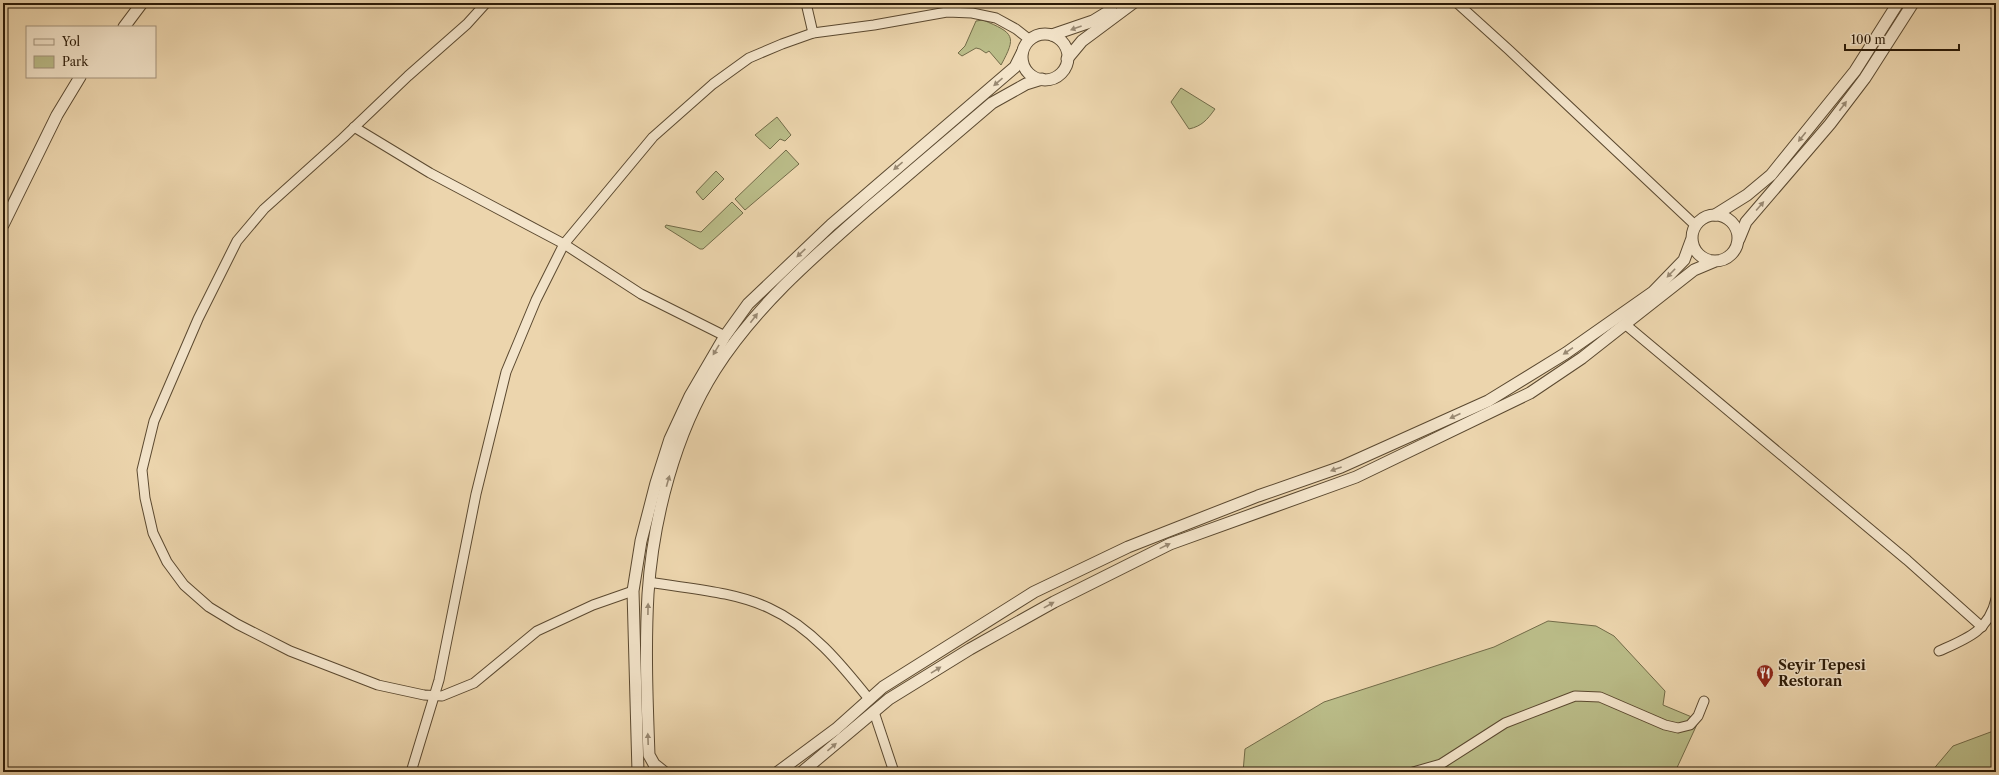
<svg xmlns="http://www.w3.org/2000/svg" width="1999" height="775" font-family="'Libre Caslon Text',serif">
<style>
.green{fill:#babc88;stroke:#726b48}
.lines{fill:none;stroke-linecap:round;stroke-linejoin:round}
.minor-casing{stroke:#5b4930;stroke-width:11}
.tertiary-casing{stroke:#5b4930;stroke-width:13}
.minor{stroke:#f3e4ca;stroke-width:9}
.tertiary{stroke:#f3e4ca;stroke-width:11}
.oneway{fill:#998972}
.labels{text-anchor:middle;stroke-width:3;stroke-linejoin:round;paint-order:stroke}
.poi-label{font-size:14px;font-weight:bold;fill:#2b1a07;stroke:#f3e4ca;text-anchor:start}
</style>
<rect width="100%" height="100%" fill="#ecd5ad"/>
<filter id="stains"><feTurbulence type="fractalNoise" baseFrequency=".005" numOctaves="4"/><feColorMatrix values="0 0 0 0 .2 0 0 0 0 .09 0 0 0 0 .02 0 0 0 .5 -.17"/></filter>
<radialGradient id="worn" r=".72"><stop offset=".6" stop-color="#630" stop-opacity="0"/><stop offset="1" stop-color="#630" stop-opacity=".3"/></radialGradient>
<!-- green -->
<g class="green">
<path d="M983,20C1014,33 1017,36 1001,65L989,51L986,53L980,49L976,48L962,56L958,53L965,46L976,21Z"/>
<path d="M1181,88L1215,109C1207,120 1202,126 1189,129L1171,102Z"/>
<polygon points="777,117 791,135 785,141 780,139 770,149 755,135"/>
<polygon points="786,150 799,164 745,210 735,199"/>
<polygon points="716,171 724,179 703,200 696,192"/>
<polygon points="732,202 743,213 703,249 700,249 665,227 666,225 701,232"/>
<polygon points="1548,621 1596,626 1614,636 1665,691 1663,705 1699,720 1675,772 1243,772 1245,749 1324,702 1494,647"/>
<polygon points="1996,730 1996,772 1931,772 1953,746"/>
</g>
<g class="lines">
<!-- minor casing -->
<g class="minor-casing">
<g id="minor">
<polyline points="486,3 467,24 408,76 343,138 264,209 237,241 198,319 154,421 142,470 145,498 153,533 167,562 184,585 209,607 237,624 290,651 378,685 424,695 442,696 474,683 537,631 593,605 633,591"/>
<polyline points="806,3 813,33"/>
<polyline points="1457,3 1509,50 1695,225"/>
<polyline points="354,127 430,173 564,244 641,294 725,336"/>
<polyline points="1626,325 1907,560 1982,627"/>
<path d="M649,582C689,589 732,591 769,608C811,627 841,664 869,699"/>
<path d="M1939,651C1966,639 1989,631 1996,599"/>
<polyline points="874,712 894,772"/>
<polyline points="411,772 439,680 476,494 506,372 536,300 564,244 653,137 713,84 749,58 782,44 813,33 874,25 947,12 972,13 996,18 1016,29 1030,40"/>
<polyline points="1413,772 1441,764 1505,723 1575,696 1600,697 1665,725 1678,728 1690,725 1698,716 1704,701"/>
</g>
</g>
<!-- tertiary casing -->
<g class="tertiary-casing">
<g id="tertiary">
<polyline points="124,27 142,3"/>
<circle cx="1045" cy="57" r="23"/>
<polyline points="1052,35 1093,21 1111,10"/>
<polyline points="1067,59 1082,41 1133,3"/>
<circle cx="1715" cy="238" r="23"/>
<polyline points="1715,215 1747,195 1771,175 1855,71 1898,3"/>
<polyline points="3,225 57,115 80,77"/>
<polyline points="1739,239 1746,222 1830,124 1865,78 1913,3"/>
<polyline points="638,772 633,591 641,541 656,483 670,439 690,396 725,336 748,304 831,225 1015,67 1022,53"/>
<path d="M664,772L654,764L649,755C647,701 645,647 648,594C653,519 675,433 715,370C756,306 813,257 869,208C910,173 951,138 992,103L1026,84L1042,79"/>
<polyline points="778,772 836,729 883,687 1034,592 1128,547 1258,496 1341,467 1488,401 1566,353 1653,292 1684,260 1691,241"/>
<polyline points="802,772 889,699 970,649 1054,602 1170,544 1356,477 1530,393 1582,358 1694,270 1713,262"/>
</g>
</g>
<!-- minor -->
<use href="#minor" class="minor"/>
<!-- tertiary -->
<use href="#tertiary" class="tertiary"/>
</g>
<!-- one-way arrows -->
<defs><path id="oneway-solid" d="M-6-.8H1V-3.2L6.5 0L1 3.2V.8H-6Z"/></defs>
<g class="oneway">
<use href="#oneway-solid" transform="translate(1076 28) rotate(160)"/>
<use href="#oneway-solid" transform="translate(998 82) rotate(139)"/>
<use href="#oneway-solid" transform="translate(1843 106) rotate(-53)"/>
<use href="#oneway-solid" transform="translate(1802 137) rotate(129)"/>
<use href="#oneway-solid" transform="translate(898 166) rotate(140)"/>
<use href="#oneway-solid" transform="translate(1760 206) rotate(-49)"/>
<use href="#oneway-solid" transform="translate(801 253) rotate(137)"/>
<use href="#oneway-solid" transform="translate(1671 273) rotate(134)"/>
<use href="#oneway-solid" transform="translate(754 318) rotate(-53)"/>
<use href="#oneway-solid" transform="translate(716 350) rotate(121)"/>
<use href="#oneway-solid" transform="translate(1568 351) rotate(146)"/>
<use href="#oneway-solid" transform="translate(1455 416) rotate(156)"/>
<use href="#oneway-solid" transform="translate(1336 469) rotate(160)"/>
<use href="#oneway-solid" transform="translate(668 481) rotate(-74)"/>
<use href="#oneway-solid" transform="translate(1165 546) rotate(-26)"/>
<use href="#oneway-solid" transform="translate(1049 605) rotate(-29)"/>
<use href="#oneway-solid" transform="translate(648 609) rotate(-89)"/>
<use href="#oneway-solid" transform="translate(936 670) rotate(-32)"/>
<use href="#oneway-solid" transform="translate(648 739) rotate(-92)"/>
<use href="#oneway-solid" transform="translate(832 747) rotate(-40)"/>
</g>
<!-- icons -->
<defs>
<g id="restaurant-pin" transform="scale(0.9)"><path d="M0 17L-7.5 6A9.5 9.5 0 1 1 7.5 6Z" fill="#8f2418" stroke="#f3e4ca"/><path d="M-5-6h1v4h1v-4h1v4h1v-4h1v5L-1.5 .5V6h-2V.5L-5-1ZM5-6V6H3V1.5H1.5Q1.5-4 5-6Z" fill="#fff"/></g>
</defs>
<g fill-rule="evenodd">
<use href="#restaurant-pin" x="1765" y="673"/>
</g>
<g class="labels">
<!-- poi labels -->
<g class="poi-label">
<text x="1778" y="670">Seyir Tepesi<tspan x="1778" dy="16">Restoran</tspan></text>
</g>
</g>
<!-- margin -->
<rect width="1999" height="775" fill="none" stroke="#ecd5ad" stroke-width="16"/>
<rect x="4" y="4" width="1991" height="767" fill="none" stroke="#2b1a07" stroke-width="2"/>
<rect x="8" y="8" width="1983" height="759" fill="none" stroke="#2b1a07"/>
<!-- legend -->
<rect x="26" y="26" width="130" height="52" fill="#f3e4ca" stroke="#a3937c"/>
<rect x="34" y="39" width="20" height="6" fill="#f3e4ca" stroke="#a3937c"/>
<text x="62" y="46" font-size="12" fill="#2b1a07">Yol</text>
<rect x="34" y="56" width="20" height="12" fill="#babc88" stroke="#a3937c"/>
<text x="62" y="66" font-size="12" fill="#2b1a07">Park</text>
<!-- scale -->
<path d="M1845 44v6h114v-6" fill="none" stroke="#2b1a07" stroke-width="2"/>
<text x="1851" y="44" font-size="12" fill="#2b1a07" stroke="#f3e4ca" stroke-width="3" paint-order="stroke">100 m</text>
<rect width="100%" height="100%" filter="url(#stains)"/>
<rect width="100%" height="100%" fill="url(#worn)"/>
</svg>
